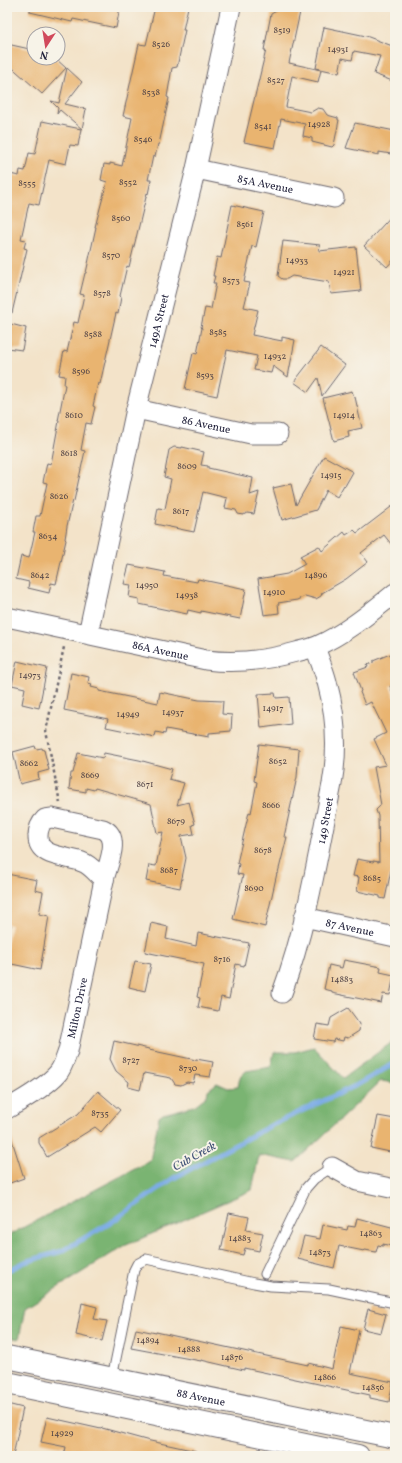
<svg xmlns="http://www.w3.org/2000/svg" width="402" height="1463" font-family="Vollkorn,serif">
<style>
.forest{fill:#7ab472;stroke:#4e6b56}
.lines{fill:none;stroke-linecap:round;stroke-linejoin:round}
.stream{stroke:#7bace6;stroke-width:5}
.building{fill:#e9b470}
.service-casing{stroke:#6b666d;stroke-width:11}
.minor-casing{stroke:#6b666d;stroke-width:21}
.secondary-casing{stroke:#6b666d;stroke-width:24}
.path{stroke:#6b666d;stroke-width:2.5;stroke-dasharray:3 3;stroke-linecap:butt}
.service{stroke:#fff;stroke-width:9}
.minor{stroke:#fff;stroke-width:19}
.secondary{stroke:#fff;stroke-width:22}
.labels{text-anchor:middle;stroke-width:4;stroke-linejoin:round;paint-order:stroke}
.number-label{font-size:9px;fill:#544648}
.street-label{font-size:11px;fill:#22223b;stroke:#f7f3e8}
.water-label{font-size:12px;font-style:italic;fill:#415277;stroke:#f7f3e8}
</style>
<rect width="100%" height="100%" fill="#f7f3e8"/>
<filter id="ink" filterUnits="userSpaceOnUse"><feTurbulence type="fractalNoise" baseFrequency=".025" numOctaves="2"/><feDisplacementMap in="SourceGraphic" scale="8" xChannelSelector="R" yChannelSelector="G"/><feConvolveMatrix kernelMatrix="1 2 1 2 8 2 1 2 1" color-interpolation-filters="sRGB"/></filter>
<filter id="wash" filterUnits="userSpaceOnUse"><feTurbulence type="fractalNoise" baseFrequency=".012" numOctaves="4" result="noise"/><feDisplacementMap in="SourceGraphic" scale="16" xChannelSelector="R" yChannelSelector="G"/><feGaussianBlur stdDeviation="0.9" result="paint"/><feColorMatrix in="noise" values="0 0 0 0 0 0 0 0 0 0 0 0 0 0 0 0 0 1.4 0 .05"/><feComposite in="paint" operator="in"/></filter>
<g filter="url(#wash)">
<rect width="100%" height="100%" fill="#f3e3c9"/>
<!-- forest -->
<polygon class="forest" points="395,1040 395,1083 381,1081 295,1162 259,1155 252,1190 124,1246 25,1308 19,1339 7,1337 7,1236 150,1161 159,1117 163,1114 194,1106 207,1096 208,1090 217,1083 228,1088 238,1087 240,1077 246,1071 271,1067 274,1052 295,1052 314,1047 343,1078"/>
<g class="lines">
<!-- stream -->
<polyline class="stream" points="7,1271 25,1262 62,1251 112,1222 172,1179 272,1125 357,1085 395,1063"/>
</g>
<g id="blocks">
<!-- building -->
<g class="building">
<polygon points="30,7 120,7 116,28 73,19 72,22 30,12"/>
<polygon points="155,7 188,7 183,30 185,30 177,67 172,68 167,97 169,98 159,144 158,144 155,157 153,156 148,180 151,180 148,194 147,193 129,267 127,266 120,296 121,297 118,314 116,313 100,384 98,383 93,406 95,407 91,424 86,423 81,450 85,451 74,501 73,500 67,526 65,539 66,540 56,584 51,583 49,593 28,588 29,582 16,579 21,556 29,558 35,532 33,532 36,516 40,516 47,483 43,482 47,463 51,464 59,421 58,421 65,385 64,385 65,376 59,375 64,351 67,352 74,322 78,323 84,295 80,294 85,273 86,273 96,227 95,227 107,182 101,180 104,164 110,165 110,163 122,166 132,118 123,116 139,44 146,45"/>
<polygon points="282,8 300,12 289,63 321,70 318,82 292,76 286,107 311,112 318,108 323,109 327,115 338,118 338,120 339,120 334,145 332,147 312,142 312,138 303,136 305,124 281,119 275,148 244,142 266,50 264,50 271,14"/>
<polygon points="324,27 366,36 395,47 395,82 374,74 380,56 354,51 352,60 342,58 339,73 316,68"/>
<polygon points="7,44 34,50 34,58 55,58 66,68 42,94 7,63"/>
<polygon points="67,68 82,82 65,104 86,109 82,129 60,110 57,114 58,108 51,101 59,103"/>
<polygon points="42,121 81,129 78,146 70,145 66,164 49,160 39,205 29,203 21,239 26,240 24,248 27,249 12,313 7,312 7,189 10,174 19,176 20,170 25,171 29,153 35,154"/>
<polygon points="355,123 395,131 391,154 379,152 379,155 346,148"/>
<polygon points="232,205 264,212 256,247 252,246 244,282 250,283 244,307 258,310 252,335 282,341 282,337 295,340 288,377 273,366 271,373 254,370 257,356 227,350 217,396 185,389 193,353 197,354 202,328 201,327 205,308 211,309 216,283 213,283 215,276 213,276 217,257 221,258"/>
<polygon points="395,212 395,258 387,267 364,246"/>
<polygon points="283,241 320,245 319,251 356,247 361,291 331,294 329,282 292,276 287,279 282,279 278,276"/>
<polygon points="7,323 26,328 22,350 7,348"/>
<polygon points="321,347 345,365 322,396 318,378 308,392 294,382"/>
<polygon points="352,391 354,397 355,397 362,428 348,431 349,437 334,441 323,398"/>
<polygon points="174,447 182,448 182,447 204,452 201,465 208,466 208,468 253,478 250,495 259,492 254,514 247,513 243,515 238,514 236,510 225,508 227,498 203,492 194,532 155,524 158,508 165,509 171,479 164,477 169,450"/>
<polygon points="324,456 353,472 345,486 344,485 337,497 326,490 316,510 282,520 273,488 291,484 296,505"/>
<polygon points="395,504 395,549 384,535 361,553 368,562 346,579 322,593 321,596 316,599 305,596 297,600 278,603 279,613 264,615 258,579 287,574 305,564 300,556 319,546 322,551 344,532 346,535 354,530 357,533"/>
<polygon points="129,565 165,572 164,576 197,582 198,579 246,589 240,619 201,611 201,613 188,610 187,614 139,604 139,599 129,597 131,585 124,584"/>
<polygon points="390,654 395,667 395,685 390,686 395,698 395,851 385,899 380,898 380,896 357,891 359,877 353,876 357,859 373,862 373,861 379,862 378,816 376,810 381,805 374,767 386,765 374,739 386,733 371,702 365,705 360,692 361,691 354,672 368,667 367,665 373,663 373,661"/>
<polygon points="17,661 47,668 39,708 22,704 25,688 12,685"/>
<polygon points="71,673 89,677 88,683 92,684 91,687 99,689 99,691 158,703 160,692 199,700 223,701 222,714 232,715 231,731 209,733 209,737 166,729 165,734 156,732 155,737 106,727 108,719 64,710"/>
<polygon points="275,693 276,698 289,697 291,724 261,728 258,694"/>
<polygon points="259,744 299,749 297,777 284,837 287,837 278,873 277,873 265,927 233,919 243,875 237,874 239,864 237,863 249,812 251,813 257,782 254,781"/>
<polygon points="35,746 36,749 42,748 43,750 44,750 49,770 38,773 39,779 20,784 13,752"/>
<polygon points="78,753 103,758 104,753 139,760 172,769 169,779 184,783 177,805 189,802 195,824 192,825 194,834 181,836 186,858 180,888 146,881 149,865 156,866 163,832 157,833 151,804 95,788 94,790 86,788 86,792 69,789 71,773 73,773"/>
<polygon points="7,874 37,880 35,890 43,892 39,914 49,916 40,970 7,963 7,943 11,925 7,924"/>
<polygon points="151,923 168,927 166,939 196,946 198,933 249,943 244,966 236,964 229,999 221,997 218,1011 198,1007 200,998 197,997 204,964 145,952"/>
<polygon points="344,960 381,967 380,972 394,975 390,995 383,994 381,1003 332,993 332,991 324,989 329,965 342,968"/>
<polygon points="135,961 151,964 145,991 129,987"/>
<polygon points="348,1008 360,1024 359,1031 348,1038 344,1037 343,1041 334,1039 333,1042 314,1039 317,1024 329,1026 331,1018"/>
<polygon points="114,1041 149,1049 149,1050 196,1060 196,1059 213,1062 210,1077 195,1075 193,1083 187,1082 181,1085 175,1084 171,1078 144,1073 140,1090 128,1087 129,1082 116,1071 110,1059"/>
<polygon points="98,1091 120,1110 101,1132 95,1127 47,1157 39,1143 39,1138 78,1114"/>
<polygon points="378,1116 395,1119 395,1153 371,1148"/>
<polygon points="10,1134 24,1178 10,1183 7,1174 7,1135"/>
<polygon points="229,1213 249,1217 246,1230 263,1233 259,1251 245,1248 243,1255 221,1250"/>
<polygon points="357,1218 395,1228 395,1247 383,1244 383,1246 378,1245 376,1252 365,1250 364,1251 339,1246 334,1268 298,1259 304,1236 320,1239 323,1225 347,1230 348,1226 355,1227"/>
<polygon points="82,1303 97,1307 94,1319 107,1321 102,1341 76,1335"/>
<polygon points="368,1309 386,1314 381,1333 363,1329"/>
<polygon points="341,1326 359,1330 350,1373 393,1382 389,1402 370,1398 370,1395 244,1368 244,1370 201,1360 201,1361 131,1348 136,1329 156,1333 156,1332 308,1365 308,1363 332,1369"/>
<polygon points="7,1404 23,1408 13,1456 7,1456"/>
<polygon points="47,1417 101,1429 102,1428 146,1440 196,1451 195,1456 64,1456 66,1447 41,1442"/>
</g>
</g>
</g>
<g filter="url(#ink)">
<use href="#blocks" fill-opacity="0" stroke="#6b666d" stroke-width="1"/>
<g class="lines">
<!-- service casing -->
<g class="service-casing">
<g id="service">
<polyline points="265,1274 306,1188 314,1179 332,1167"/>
<polyline points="112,1378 134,1270 137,1264 146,1259 254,1283 271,1286 329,1289 395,1303"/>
</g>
</g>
<!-- minor casing -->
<g class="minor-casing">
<g id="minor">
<path id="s1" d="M196,169L334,198"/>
<path id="s2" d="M136,409L251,434H278"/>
<path id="s3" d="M7,617L206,660C236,664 267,660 296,652C303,650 310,649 317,646C346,633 370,613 395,593"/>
<path id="s4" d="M88,634L136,409L196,169L231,7"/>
<path d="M52,818L103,829C122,837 107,866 104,880C97,874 91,865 82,862C68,856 37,858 38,836C38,830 40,824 45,819Z"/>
<path id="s5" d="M304,917L395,937"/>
<path id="s6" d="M282,993C307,926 318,854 332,784C338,750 336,715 327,682C324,670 319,659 315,647"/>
<path id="s7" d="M7,1109C21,1101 48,1085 58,1073C63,1067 65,1059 68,1051L104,880"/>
<polyline points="332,1167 357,1181 395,1189"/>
</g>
</g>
<!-- secondary casing -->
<g class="secondary-casing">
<g id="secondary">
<path id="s8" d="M7,1357L395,1437"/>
<polyline points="7,1383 358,1456"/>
</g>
</g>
<!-- path -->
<polyline class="path" points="60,803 46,731 64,647"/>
<!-- service -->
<use href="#service" class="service"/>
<!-- minor -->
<use href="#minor" class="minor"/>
<!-- secondary -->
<use href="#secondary" class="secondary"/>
</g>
</g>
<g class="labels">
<!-- number labels -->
<g class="number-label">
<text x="282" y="33">8519</text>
<text x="161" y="47">8526</text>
<text x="338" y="52">14931</text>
<text x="276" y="83">8527</text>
<text x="151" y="95">8538</text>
<text x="319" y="127">14928</text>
<text x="263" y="129">8541</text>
<text x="143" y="142">8546</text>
<text x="128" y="185">8552</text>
<text x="27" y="186">8555</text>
<text x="121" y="221">8560</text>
<text x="245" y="227">8561</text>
<text x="111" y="258">8570</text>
<text x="297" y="263">14933</text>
<text x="344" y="275">14921</text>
<text x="231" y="283">8573</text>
<text x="102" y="296">8578</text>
<text x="218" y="335">8585</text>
<text x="93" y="337">8588</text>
<text x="275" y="359">14932</text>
<text x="81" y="374">8596</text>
<text x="205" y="378">8593</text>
<text x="74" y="418">8610</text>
<text x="344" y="418">14914</text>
<text x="69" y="456">8618</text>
<text x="187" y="469">8609</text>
<text x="331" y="478">14915</text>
<text x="59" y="499">8626</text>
<text x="181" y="514">8617</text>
<text x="48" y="539">8634</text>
<text x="40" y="578">8642</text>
<text x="316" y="578">14896</text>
<text x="147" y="588">14950</text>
<text x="274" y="595">14910</text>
<text x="187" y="598">14938</text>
<text x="30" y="678">14973</text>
<text x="273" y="711">14917</text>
<text x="173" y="715">14937</text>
<text x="128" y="717">14949</text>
<text x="278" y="764">8652</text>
<text x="29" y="766">8662</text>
<text x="90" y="778">8669</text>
<text x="145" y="787">8671</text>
<text x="271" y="808">8666</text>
<text x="176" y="824">8679</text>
<text x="263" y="853">8678</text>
<text x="169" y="873">8687</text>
<text x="372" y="881">8685</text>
<text x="254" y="891">8690</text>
<text x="222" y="962">8716</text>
<text x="342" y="982">14883</text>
<text x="131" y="1063">8727</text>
<text x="188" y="1071">8730</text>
<text x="100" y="1116">8735</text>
<text x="371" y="1236">14863</text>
<text x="240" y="1241">14883</text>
<text x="320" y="1255">14873</text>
<text x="148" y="1343">14894</text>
<text x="189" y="1352">14888</text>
<text x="232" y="1360">14876</text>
<text x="325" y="1380">14866</text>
<text x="373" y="1390">14856</text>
<text x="62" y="1436">14929</text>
</g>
<!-- street labels -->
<g class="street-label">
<text dy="4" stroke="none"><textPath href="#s1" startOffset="71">85A Avenue</textPath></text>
<text dy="4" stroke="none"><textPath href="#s4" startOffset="321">149A Street</textPath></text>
<text dy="4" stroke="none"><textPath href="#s2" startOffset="72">86 Avenue</textPath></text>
<text dy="4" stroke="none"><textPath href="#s3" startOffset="157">86A Avenue</textPath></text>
<text dy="4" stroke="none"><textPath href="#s6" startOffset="178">149 Street</textPath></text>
<text dy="4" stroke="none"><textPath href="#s5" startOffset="47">87 Avenue</textPath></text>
<text dy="4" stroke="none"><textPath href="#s7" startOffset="131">Milton Drive</textPath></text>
<text dy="4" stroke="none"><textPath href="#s8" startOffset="198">88 Avenue</textPath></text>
</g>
<!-- water labels -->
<g class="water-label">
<text transform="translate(194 1156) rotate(-29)" y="4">Cub Creek</text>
</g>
</g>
<!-- margin -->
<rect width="402" height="1463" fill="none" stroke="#f7f3e8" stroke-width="24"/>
<!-- north arrow -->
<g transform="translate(46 46) rotate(192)"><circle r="19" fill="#f7f3e8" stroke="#a29fa3"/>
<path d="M0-3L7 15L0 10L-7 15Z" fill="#d1495b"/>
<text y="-6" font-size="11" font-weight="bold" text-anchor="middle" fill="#22223b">N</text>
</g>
</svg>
